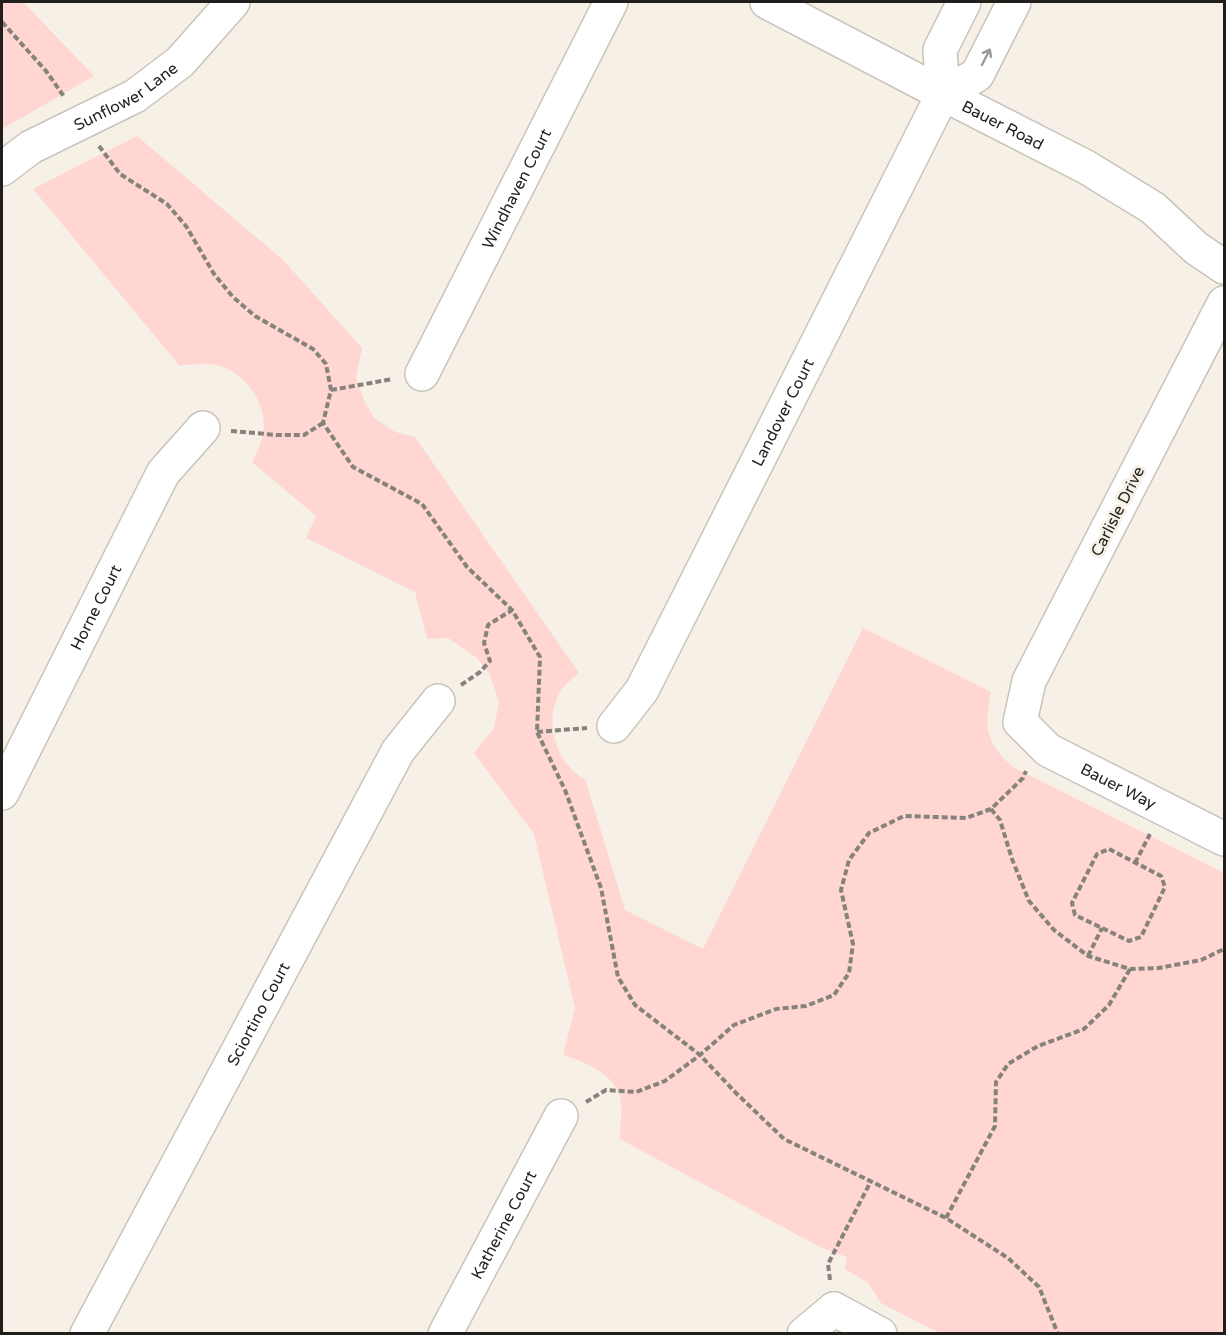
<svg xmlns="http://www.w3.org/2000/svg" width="1226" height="1335" font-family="'Varela Round',sans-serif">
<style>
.park{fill:#ffd6d1}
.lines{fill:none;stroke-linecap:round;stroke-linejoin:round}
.minor-casing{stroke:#c9c4bb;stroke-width:36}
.path{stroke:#86827c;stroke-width:4;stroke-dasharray:6 3;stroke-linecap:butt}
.minor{stroke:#fff;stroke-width:33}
.oneway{stroke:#9b9a99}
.labels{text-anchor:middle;stroke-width:6;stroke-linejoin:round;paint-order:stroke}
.street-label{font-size:16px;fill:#211f1c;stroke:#f6f0e7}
</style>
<rect width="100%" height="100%" fill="#f6f0e7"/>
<!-- park -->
<g class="park">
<polygon points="2,2 23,2 94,76 2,129"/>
<path d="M137,136L283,260L362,348L356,378L364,400L374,418L395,432L415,437L579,673C573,678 566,683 562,689C542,718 555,764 585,779L625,910L703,949L863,628L991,692C984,727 985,742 1013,767L1224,873V1333H939L881,1303L868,1283L845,1269L847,1257L820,1247L620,1139C620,1127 623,1106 620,1096C613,1073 583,1061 563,1055L575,1008L534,834L474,753L494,728L499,702L490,675L477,658L448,638L427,639L415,592L306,538L316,516L252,462C257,452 264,439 264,427C264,399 244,372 217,365C206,362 191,365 179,365L33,189Z"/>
</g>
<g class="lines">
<!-- minor casing -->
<g class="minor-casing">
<g id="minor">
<path id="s1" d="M767,2L943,94L1086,167L1153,208L1196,248L1224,267"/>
<polyline points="943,94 977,75 1014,2"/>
<polyline points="943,94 940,50 964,2"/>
<path id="s2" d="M2,169L31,147L135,96L180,62L233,2"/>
<path id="s3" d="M1224,303L1029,681L1020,722L1048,750L1224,839"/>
<path id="s4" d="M422,374L611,2"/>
<path id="s5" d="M614,726L642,690L943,94"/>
<path id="s6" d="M2,793L163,473L203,428"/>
<polyline points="834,1309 880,1334"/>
<path id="s7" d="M87,1334L398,751L438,701"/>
<path id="s8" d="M445,1334L561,1116"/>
<polyline points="804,1334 834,1309"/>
</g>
</g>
<!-- path -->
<g class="path">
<polyline points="2,22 46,71 65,98"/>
<polyline points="99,146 120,174 167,204 186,226 214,274 233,297 255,316 313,349 326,364 331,390 323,423 353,467 422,504 467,567 512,610 540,657 537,732 565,790 601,888 618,977 635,1005 700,1055 736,1093 784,1139 946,1218 1008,1258 1039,1287 1058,1334"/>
<polyline points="331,390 393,379"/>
<polyline points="231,431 277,435 304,435 323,423"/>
<polyline points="461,685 480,672 490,661 484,643 488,625 512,610"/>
<polyline points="537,732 587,728"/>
<polyline points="991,809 1000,820 1012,859 1029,901 1054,930 1088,956 1130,969 1159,968 1201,960 1224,949"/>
<polygon points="1109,849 1161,876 1165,887 1141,937 1129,941 1075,915 1072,903 1097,854"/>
<polyline points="1135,863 1150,834"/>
<polyline points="1088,956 1102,928"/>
<polyline points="586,1102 606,1090 636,1092 665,1081 700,1055 734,1025 776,1009 806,1006 834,995 849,973 853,944 841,890 849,860 869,833 904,816 966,818 991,809 1023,778 1026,771"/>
<polyline points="946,1218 995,1126 996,1082 1008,1064 1038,1046 1084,1029 1109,1005 1130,969"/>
<polyline points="830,1280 828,1264 871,1181"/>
</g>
<!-- minor -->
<use href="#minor" class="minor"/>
</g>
<!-- one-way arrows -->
<defs><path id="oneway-shaft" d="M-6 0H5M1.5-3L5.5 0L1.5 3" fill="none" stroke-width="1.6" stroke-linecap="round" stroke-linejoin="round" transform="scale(1.5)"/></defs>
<use class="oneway" href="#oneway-shaft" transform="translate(986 57) rotate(-63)"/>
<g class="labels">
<!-- street labels -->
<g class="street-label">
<text dy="6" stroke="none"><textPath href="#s2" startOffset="144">Sunflower Lane</textPath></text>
<text dy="6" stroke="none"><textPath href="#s1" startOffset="266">Bauer Road</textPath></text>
<text dy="6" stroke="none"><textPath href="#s4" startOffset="208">Windhaven Court</textPath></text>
<text dy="6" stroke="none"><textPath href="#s5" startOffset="357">Landover Court</textPath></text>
<text transform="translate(1117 511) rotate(-63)" y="6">Carlisle Drive</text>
<text dy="6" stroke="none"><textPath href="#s6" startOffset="208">Horne Court</textPath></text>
<text dy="6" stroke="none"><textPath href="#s3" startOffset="586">Bauer Way</textPath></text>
<text dy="6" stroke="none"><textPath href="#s7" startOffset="363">Sciortino Court</textPath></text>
<text dy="6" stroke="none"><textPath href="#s8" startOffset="124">Katherine Court</textPath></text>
</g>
</g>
<!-- border -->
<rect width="1226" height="1335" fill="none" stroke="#211f1c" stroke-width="6"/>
</svg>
